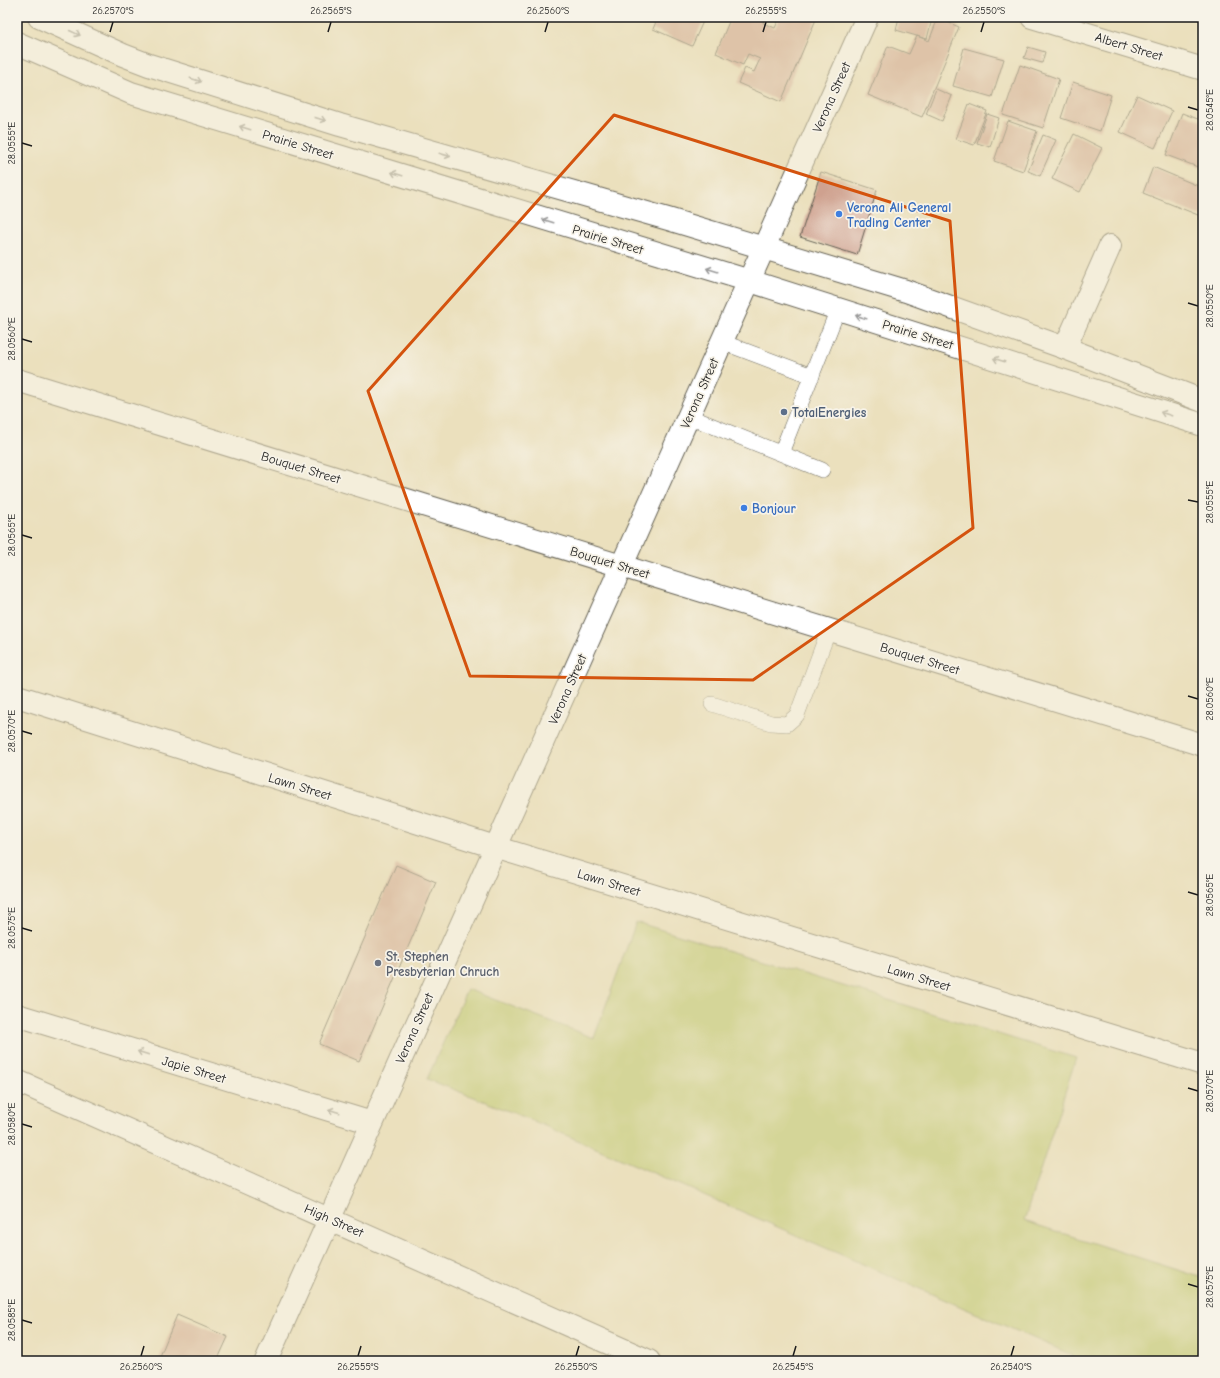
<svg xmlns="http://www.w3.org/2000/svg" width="1220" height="1378" font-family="'Comic Neue',sans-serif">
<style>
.green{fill:#b9c86a;stroke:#6a7243}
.building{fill:#cfa18f}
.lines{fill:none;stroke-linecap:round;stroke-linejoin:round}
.lane-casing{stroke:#646154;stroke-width:16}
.street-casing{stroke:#646154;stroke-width:24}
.secondary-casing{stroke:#646154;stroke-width:24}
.primary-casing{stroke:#646154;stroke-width:24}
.lane{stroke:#fff;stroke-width:15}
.street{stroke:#fff;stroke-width:22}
.secondary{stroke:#fff;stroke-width:22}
.primary{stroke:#fff;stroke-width:22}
.oneway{stroke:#999}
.marked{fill:none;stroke:#d4530e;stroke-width:3;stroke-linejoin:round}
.ticks{fill:none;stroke:#1c1c1c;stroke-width:1.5}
.shop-dot{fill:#3f7fe0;stroke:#f7f3e8;stroke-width:1.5}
.service-dot{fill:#5c6f8a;stroke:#f7f3e8;stroke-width:1.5}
.worship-dot{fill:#6b7280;stroke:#f7f3e8;stroke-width:1.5}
.labels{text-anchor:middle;stroke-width:3.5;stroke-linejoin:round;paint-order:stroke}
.street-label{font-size:13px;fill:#1c1c1c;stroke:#f7f3e8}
.shop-label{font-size:13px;font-weight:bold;fill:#366cbe;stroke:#f7f3e8;text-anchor:start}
.service-label{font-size:13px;font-weight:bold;fill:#4e5e75;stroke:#f7f3e8;text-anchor:start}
.worship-label{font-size:13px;font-weight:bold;fill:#5b616d;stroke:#f7f3e8;text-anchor:start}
.neatline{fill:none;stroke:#1c1c1c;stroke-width:1.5}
.ticks-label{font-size:10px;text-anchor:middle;fill:#1c1c1c}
</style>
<rect width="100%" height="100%" fill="#f7f3e8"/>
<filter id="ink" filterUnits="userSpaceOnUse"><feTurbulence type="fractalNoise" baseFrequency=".025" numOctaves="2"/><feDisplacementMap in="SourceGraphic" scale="8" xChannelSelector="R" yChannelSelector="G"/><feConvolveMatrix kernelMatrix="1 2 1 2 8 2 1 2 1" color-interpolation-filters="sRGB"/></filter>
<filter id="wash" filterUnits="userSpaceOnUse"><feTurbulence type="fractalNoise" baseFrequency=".012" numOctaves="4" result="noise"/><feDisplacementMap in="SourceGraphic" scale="16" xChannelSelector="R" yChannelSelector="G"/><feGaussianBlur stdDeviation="0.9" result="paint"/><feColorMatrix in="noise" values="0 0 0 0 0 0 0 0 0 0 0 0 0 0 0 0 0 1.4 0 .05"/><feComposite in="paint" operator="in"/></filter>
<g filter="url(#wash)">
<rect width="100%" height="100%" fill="#ebe0bd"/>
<!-- green -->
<polygon class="green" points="636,922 1076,1058 1024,1221 1203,1278 1203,1361 1070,1361 1072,1355 529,1119 427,1079 467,989 594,1038"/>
<g id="blocks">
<!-- building -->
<g class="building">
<polygon points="658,17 705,17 692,46 653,29"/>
<polygon points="731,17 765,17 763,23 775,28 780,17 817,17 781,102 738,83 745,68 754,72 760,59 748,54 743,65 716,53"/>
<polygon points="899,17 932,19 927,39 896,30"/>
<polygon points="938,18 959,27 922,117 868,95 888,46 909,54 917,36 929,41"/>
<polygon points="1028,47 1045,52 1042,63 1024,58"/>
<polygon points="964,48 1004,59 992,97 953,86"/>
<polygon points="1020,65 1059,79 1043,128 1003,115"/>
<polygon points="1073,82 1111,95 1100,131 1061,118"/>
<polygon points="936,89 952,96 942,121 926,114"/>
<polygon points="1137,95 1172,111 1155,148 1120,132"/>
<polygon points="969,104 987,111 974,145 956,139"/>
<polygon points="1182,113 1203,121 1203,169 1166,155"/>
<polygon points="987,114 999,118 990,147 977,143"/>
<polygon points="1008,121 1037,131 1023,171 994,161"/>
<polygon points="1074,134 1102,148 1080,192 1052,179"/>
<polygon points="1043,135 1056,140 1040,176 1028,171"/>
<polygon points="1153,167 1203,188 1203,217 1143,193"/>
<polygon points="821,172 877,190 857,255 800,237"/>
<polygon points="396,865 436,882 359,1061 319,1044"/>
<polygon points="177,1315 228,1337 217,1361 158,1361"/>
</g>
</g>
</g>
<g filter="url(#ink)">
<use href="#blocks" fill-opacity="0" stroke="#646154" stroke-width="1"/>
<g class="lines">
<!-- lane casing -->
<g class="lane-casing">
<g id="lane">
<polyline points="722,342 812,376"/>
<polyline points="688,416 822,470"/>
<polyline points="781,453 838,309"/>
<polyline points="712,704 771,723 787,724 797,715 829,629"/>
</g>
</g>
<!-- street casing -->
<g class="street-casing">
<g id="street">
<polyline points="1032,17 1203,69"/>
<polyline points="1065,348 1110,246"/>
<polyline points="17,380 1203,745"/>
<polyline points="17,696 495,847 1203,1064"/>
<polyline points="17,1015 372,1123"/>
<polyline points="17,1081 649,1361"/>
</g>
</g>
<!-- secondary casing -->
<g class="secondary-casing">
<polyline id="secondary" points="266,1361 867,17"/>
</g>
<!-- primary casing -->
<g class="primary-casing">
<g id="primary">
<polyline points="39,17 123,55 149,65 340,125 668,219 906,291 1065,348 1203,401"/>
<polyline points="17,43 131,93 750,281 1203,425"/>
</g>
</g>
<!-- lane -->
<use href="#lane" class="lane"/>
<!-- street -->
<use href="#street" class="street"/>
<!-- secondary -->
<use href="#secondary" class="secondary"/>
<!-- primary -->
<use href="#primary" class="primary"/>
</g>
<!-- one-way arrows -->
<defs><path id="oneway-shaft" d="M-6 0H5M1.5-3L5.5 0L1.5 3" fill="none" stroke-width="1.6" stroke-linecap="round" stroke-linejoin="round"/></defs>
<g class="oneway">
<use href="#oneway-shaft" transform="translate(75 33) rotate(25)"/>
<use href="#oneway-shaft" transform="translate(196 80) rotate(18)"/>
<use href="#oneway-shaft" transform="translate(320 119) rotate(18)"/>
<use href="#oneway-shaft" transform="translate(245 128) rotate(-163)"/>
<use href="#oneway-shaft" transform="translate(445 155) rotate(16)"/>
<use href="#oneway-shaft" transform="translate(397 174) rotate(-163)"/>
<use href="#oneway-shaft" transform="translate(548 221) rotate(-163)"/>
<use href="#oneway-shaft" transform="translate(712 270) rotate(-163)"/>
<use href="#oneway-shaft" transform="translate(861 317) rotate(-163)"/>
<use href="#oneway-shaft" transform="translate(999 360) rotate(-163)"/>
<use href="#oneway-shaft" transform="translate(1166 414) rotate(-162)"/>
<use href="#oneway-shaft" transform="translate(143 1053) rotate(-163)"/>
<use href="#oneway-shaft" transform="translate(334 1111) rotate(-163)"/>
</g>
</g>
<!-- marked area -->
<path d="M0 0H1220V1378H0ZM614,115L950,221L973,528L753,680L470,676L368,391Z" fill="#ebe0bd" fill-opacity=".55" fill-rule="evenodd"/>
<path class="marked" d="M614,115L950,221L973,528L753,680L470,676L368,391Z"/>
<!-- ticks -->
<path class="ticks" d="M110,32L113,22M328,32L331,22M545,32L548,22M763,32L766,22M981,32L984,22M1188,107L1198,110M22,143L32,146M1188,303L1198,306M22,339L32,342M1188,500L1198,502M22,535L32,538M1188,696L1198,699M22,731L32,734M1188,892L1198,895M22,928L32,931M1188,1088L1198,1091M22,1124L32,1127M1188,1284L1198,1287M22,1320L32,1323M141,1356L144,1346M358,1356L361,1346M576,1356L579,1346M793,1356L796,1346M1011,1356L1014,1346"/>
<!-- markers -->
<g class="shop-dot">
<circle cx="839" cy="214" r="4"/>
<circle cx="744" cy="508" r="4"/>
</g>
<circle class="service-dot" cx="784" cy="412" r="4"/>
<circle class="worship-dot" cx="378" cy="963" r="4"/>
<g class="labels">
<!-- street labels -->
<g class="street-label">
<text transform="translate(1129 46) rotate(17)" y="5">Albert Street</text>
<text transform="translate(831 97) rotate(-66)" y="5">Verona Street</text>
<text transform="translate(298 144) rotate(17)" y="5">Prairie Street</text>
<text transform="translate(608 239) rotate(17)" y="5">Prairie Street</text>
<text transform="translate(918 334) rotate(17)" y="5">Prairie Street</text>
<text transform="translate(699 393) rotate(-66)" y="5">Verona Street</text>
<text transform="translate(301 467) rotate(17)" y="5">Bouquet Street</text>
<text transform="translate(610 562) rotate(17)" y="5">Bouquet Street</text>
<text transform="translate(920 658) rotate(17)" y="5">Bouquet Street</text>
<text transform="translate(567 689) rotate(-66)" y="5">Verona Street</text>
<text transform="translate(300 786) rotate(17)" y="5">Lawn Street</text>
<text transform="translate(609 882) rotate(17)" y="5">Lawn Street</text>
<text transform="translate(919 977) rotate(17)" y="5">Lawn Street</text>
<text transform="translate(414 1028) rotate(-66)" y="5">Verona Street</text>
<text transform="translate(194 1069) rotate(17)" y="5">Japie Street</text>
<text transform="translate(334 1220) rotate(24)" y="5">High Street</text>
</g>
<!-- shop labels -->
<g class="shop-label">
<text x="847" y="212">Verona Ali General<tspan x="847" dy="15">Trading Center</tspan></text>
<text x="752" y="513">Bonjour</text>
</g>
<!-- service labels -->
<g class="service-label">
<text x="792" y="417">TotalEnergies</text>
</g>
<!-- worship labels -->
<g class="worship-label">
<text x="386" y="961">St. Stephen<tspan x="386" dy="15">Presbyterian Chruch</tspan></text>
</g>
</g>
<!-- margin -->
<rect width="1220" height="1378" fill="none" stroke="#f7f3e8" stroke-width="44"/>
<rect x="22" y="22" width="1176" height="1334" class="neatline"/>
<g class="ticks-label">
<text x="113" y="14">26.2570°S</text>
<text x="331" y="14">26.2565°S</text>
<text x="548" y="14">26.2560°S</text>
<text x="766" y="14">26.2555°S</text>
<text x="984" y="14">26.2550°S</text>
<text transform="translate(1209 110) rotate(-90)" y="4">28.0545°E</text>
<text transform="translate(11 143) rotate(-90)" y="4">28.0555°E</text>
<text transform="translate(1209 306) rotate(-90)" y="4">28.0550°E</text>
<text transform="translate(11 339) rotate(-90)" y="4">28.0560°E</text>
<text transform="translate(1209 502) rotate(-90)" y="4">28.0555°E</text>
<text transform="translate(11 535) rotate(-90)" y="4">28.0565°E</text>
<text transform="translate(1209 699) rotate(-90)" y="4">28.0560°E</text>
<text transform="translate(11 731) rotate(-90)" y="4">28.0570°E</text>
<text transform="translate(1209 895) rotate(-90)" y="4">28.0565°E</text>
<text transform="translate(11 928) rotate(-90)" y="4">28.0575°E</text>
<text transform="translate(1209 1091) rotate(-90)" y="4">28.0570°E</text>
<text transform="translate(11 1124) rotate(-90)" y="4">28.0580°E</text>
<text transform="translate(1209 1287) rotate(-90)" y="4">28.0575°E</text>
<text transform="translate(11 1320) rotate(-90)" y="4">28.0585°E</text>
<text x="141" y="1370">26.2560°S</text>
<text x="358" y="1370">26.2555°S</text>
<text x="576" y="1370">26.2550°S</text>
<text x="793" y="1370">26.2545°S</text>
<text x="1011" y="1370">26.2540°S</text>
</g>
</svg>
